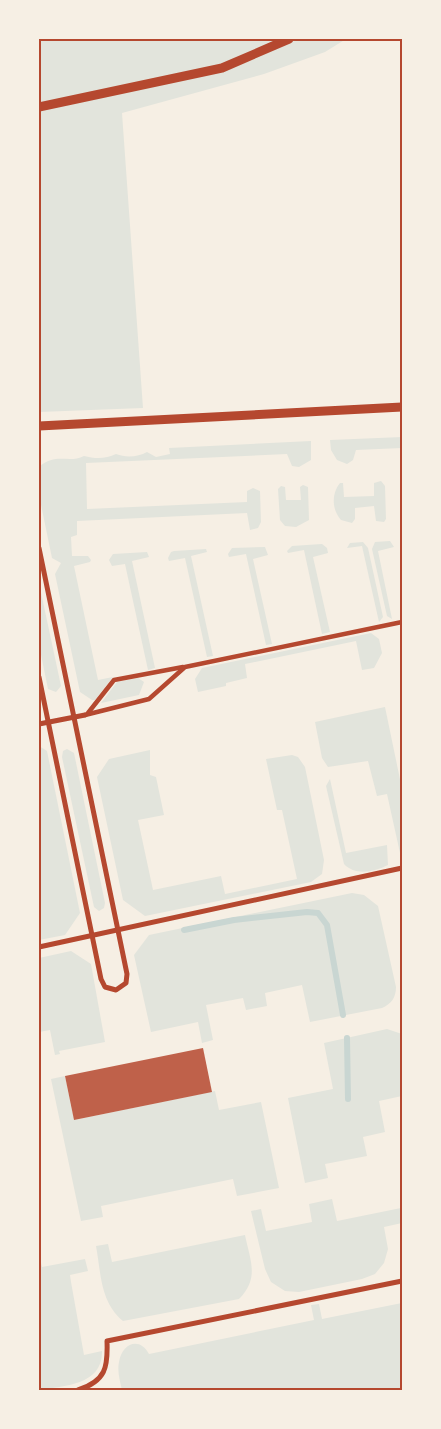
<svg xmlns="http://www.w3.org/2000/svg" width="441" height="1429" font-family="'Public Sans',sans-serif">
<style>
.green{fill:#e2e4dc}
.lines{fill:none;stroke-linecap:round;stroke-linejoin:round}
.stream{stroke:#c9d6d2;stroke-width:6}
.building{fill:#bf614a}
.pedestrian{stroke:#b5482f;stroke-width:4.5}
.minor{stroke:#b5482f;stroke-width:5}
.tertiary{stroke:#b5482f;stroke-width:9}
.neatline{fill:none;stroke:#b5482f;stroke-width:2}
</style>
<rect width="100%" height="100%" fill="#f6efe4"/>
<!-- green -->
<g class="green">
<polygon points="39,39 346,39 325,52 264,74 122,113 143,408 39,412"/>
<polygon points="402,437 402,448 356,450 353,460 347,464 337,460 331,450 330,440"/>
<path d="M311,441V460L299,467L292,466L287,454L86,463L87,509L247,502V491L253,488L260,491L261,522L258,528L250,530L247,513L77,521V535L71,537L72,556H88L91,560L90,562L74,566L98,680L113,677L95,700H92L80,692L55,574L61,563L52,558L39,495V467C56,452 69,464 84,456C95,459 106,459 116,454C126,458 138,457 147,452L156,457L170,454L169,448Z"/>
<path d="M381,481L385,486L386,519L384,522L376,521L374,506L355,508V519L352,523L341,520C332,510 331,494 340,483H343L344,497L374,496V483Z"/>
<polygon points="303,485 308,487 309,520 296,527 285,526 280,520 278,489 281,486 285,487 286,500 301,500 300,487"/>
<polygon points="390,541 394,547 378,551 392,619 387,616 372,549 375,542"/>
<polygon points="363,542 368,548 383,617 379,622 362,546 347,548 350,543"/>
<polygon points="322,544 327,548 328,553 313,557 330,632 322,634 304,550 288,553 287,551 292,546"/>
<polygon points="265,547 268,555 253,559 272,644 266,645 246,554 229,557 228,554 232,548"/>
<polygon points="206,549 207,552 191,556 213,656 207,657 185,558 169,561 168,558 171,552 174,551"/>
<polygon points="147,552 149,557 132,561 155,668 148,670 125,564 112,566 109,560 113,554"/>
<polygon points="39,583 61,686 56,692 48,689 39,645"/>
<polygon points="371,633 379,639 382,653 374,668 362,670 356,641 245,664 247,678 226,683 226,686 198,692 195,679 202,668"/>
<polygon points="138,678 144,682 139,695 101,703 117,682"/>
<polygon points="385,707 402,789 402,862 387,794 377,796 368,761 328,767 322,758 315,722"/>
<polygon points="39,746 47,751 80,913 65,935 39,940"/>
<polygon points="67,749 74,753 105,903 104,908 99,911 94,907 62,757 63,751"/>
<polygon points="150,750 150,775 156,777 164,815 138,820 153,890 221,876 225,894 297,879 282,810 277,810 266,759 292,755 298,757 305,767 324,860 322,874 311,882 145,916 123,900 97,777 109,759"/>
<path d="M330,779L346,853L387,845L388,865C374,872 355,876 344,864L326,786Z"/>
<path d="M352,893L364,895L378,906L396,987C396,998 391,1004 382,1008L310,1022L302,985L265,993L267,1006L246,1010L243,998L206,1005L213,1040L202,1043L198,1022L151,1032L134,955L149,935Z"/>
<polygon points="71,951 91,964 105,1042 59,1051 60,1054 55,1055 50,1030 39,1032 39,958"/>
<polygon points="387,1029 402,1034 402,1068 400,1069 402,1096 379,1101 385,1132 363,1137 367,1156 325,1164 328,1178 305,1183 288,1098 333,1089 324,1043"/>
<polygon points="65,1076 74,1120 215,1091 219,1110 261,1102 279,1188 237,1196 233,1179 101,1206 103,1217 81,1221 51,1079"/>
<polygon points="332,1199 337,1221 401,1208 402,1223 384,1227 388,1249 384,1263 375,1274 362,1279 299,1292 285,1291 271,1282 265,1269 251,1211 261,1209 266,1231 312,1222 309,1204"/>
<path d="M245,1235C250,1260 260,1278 239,1299L123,1321C100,1302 101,1273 96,1246L108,1244L112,1262Z"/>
<path d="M39,1254L42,1267L85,1259L88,1271L70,1275L71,1282L84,1355L102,1351C103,1385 64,1386 39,1390Z"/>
<path d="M402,1303V1390H122C120,1381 117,1371 119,1362C122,1344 139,1336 149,1354L314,1320L311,1305L319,1304L322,1319Z"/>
</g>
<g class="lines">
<!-- stream -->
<g class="stream">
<polyline points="184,930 234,920 307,912 318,913 327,925 343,1015"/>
<polyline points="347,1038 348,1099"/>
</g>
</g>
<!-- building -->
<polygon class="building" points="203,1048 212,1092 74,1120 65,1076"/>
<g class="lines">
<!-- pedestrian -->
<g class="pedestrian">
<polyline points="88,713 114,680 183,667"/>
<polyline points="85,715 149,699 185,667 402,622"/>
</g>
<!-- minor -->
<g class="minor">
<polyline points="39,548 127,974 126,983 116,990 105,987 101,979 39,677"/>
<polyline points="39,724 85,715"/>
<polyline points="39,947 402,868"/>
<path d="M78,1390C106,1381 108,1367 107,1341L402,1281"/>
</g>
<!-- tertiary -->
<g class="tertiary">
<polyline points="39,107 222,68 289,39"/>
<polyline points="39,426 402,407"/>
</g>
</g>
<!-- border -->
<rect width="441" height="1429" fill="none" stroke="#f6efe4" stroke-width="80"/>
<rect x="40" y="40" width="361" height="1349" class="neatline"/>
</svg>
